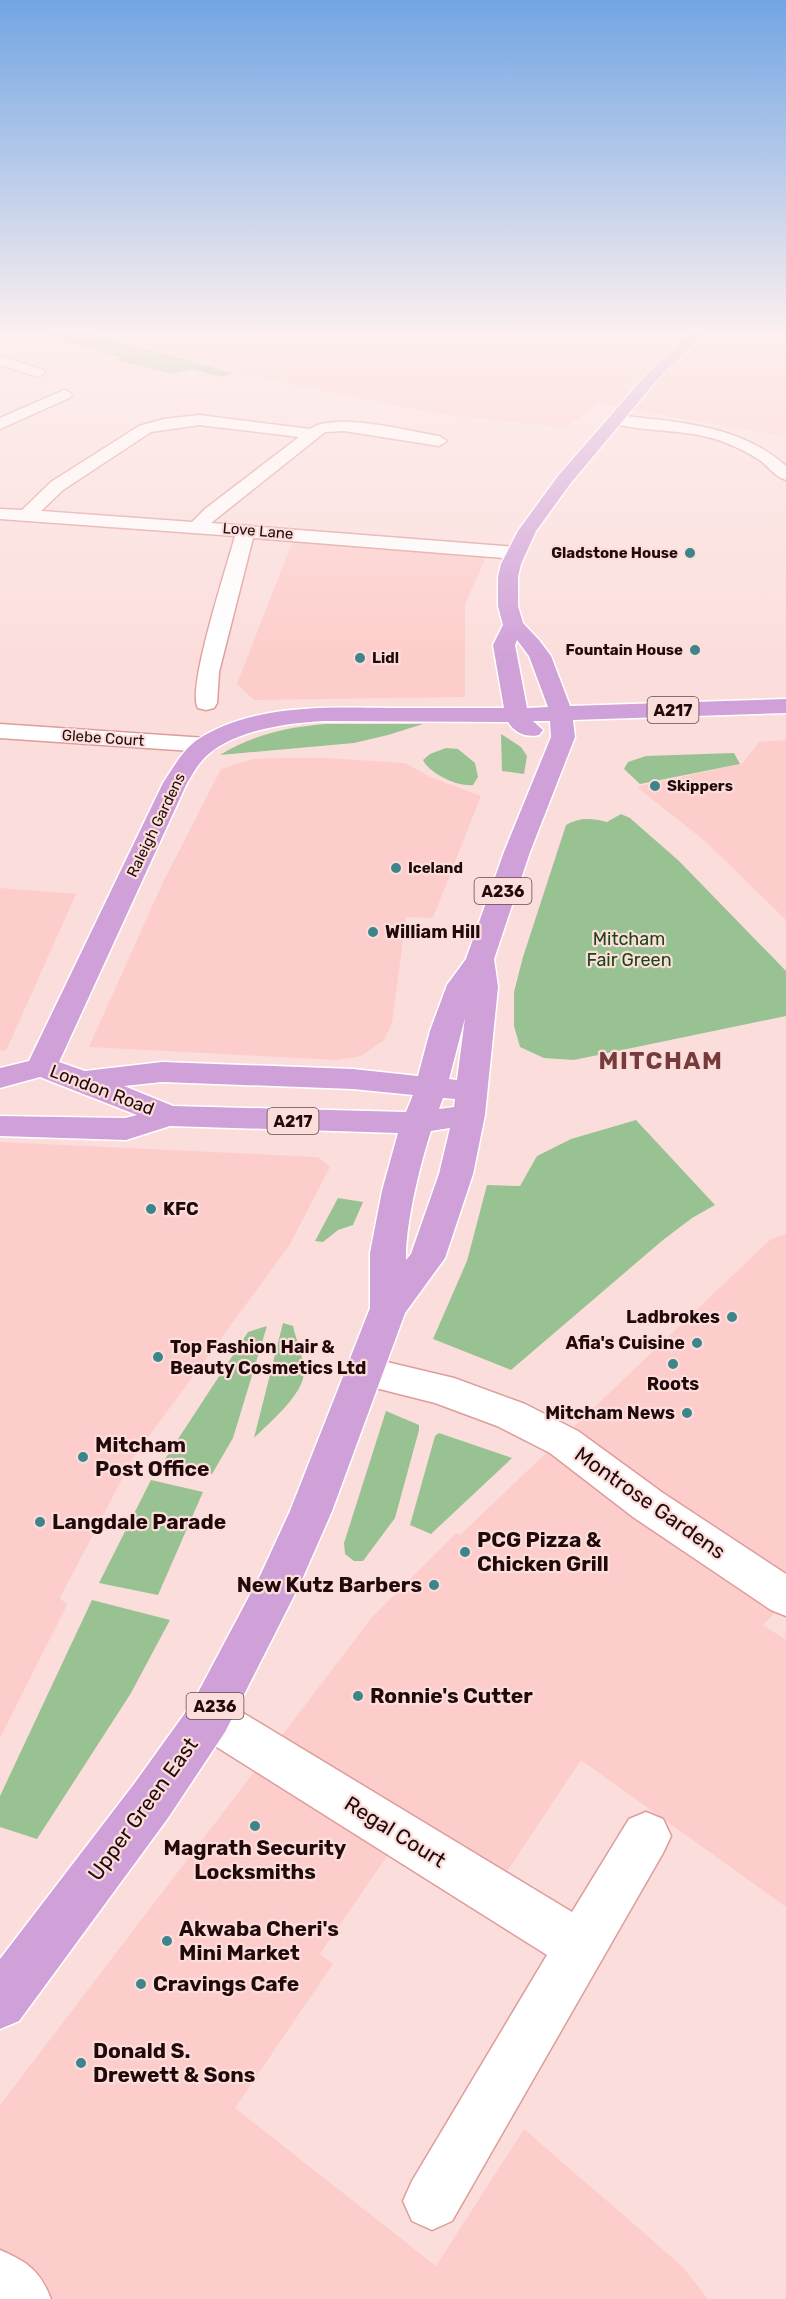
<svg xmlns="http://www.w3.org/2000/svg" width="786" height="2299" font-family="Rubik,sans-serif">
<style>
.built{fill:#fdcdcb}
.green{fill:#99c292}
.lines{fill:none;stroke-linecap:round;stroke-linejoin:round}
.minor-casing{stroke:#df9c9a;stroke-width:3}
.major-casing{stroke:#fff;stroke-width:3}
.minor{fill:#fff;fill-rule:evenodd}
.major{fill:#d0a1d9;fill-rule:evenodd}
.poi-dot{fill:#3d858a;stroke:#fbdedc;stroke-width:2}
.labels{text-anchor:middle;stroke-width:4.5;stroke-linejoin:round;paint-order:stroke}
.far-street-label{font-size:15px;fill:#220a0a;stroke:#fbdedc}
.far-poi-label{font-size:15px;font-weight:bold;fill:#220a0a;stroke:#fbdedc;text-anchor:start}
.shield{fill:#fbdedc;stroke:#634a49;stroke-width:1.5}
.shield-label{font-size:16px;font-weight:bold;fill:#220a0a}
.poi-label{font-size:18px;font-weight:bold;fill:#220a0a;stroke:#fbdedc;text-anchor:start}
.park-label{font-size:18px;fill:#194611;stroke:#fbdedc}
.street-label{font-size:18px;fill:#220a0a;stroke:#fbdedc}
.near-poi-label{font-size:21px;font-weight:bold;fill:#220a0a;stroke:#fbdedc;text-anchor:start}
.near-street-label{font-size:21px;fill:#220a0a;stroke:#fbdedc}
.district-label{font-size:24px;font-weight:bold;letter-spacing:1.5px;fill:#763c3c;stroke:#fbdedc}
</style>
<rect width="100%" height="100%" fill="#fbdedc"/>
<!-- built -->
<g class="built">
<polygon points="156,333 786,333 786,436 598,404 565,428 433,413 274,381 126,341"/>
<polygon points="293,540 486,557 465,604 465,697 254,700 237,684"/>
<polygon points="786,740 786,920 705,841 638,788 639,786 742,764 759,742"/>
<polygon points="275,758 326,758 405,763 430,777 481,796 433,918 406,917 392,1023 384,1040 361,1056 337,1060 89,1047 163,882 221,769 253,759"/>
<polygon points="0,888 76,894 6,1051 0,1050"/>
<polygon points="0,1142 318,1157 330,1167 289,1246 133,1458 60,1598 67,1605 0,1738"/>
<polygon points="786,1234 786,1601 763,1625 786,1640 786,1907 581,1760 498,1885 389,1853 320,1954 333,1964 235,2108 436,2266 524,2129 682,2266 708,2299 0,2299 0,2105 373,1616 456,1533 460,1535 771,1239"/>
</g>
<!-- green -->
<g class="green">
<polygon points="38,333 88,333 233,373 222,377 192,369 173,374 115,360 122,358"/>
<path d="M326,724H423L388,735L354,743L220,755C253,735 287,727 326,724Z"/>
<polygon points="501,734 521,747 527,756 524,774 502,771"/>
<path d="M446,748L458,749L475,763L478,777L473,785C457,787 429,773 423,760L430,754Z"/>
<polygon points="734,753 740,764 640,784 624,769 628,762 646,756"/>
<path d="M621,814L630,818L679,861L786,971V1016L574,1060L544,1058L520,1047L514,1026V992L523,957L566,825C579,817 592,818 607,822Z"/>
<polygon points="636,1120 715,1205 692,1218 663,1240 511,1370 433,1339 467,1261 487,1185 520,1186 537,1156 571,1139"/>
<polygon points="338,1198 363,1202 353,1225 338,1230 323,1242 315,1241"/>
<path d="M283,1323L293,1326C296,1340 304,1357 304,1372C304,1394 269,1423 254,1438Z"/>
<polygon points="267,1326 233,1438 212,1474 165,1459 248,1332"/>
<polygon points="386,1411 419,1425 419,1430 395,1518 363,1561 354,1561 345,1554 344,1543"/>
<polygon points="439,1433 512,1458 431,1534 410,1525 435,1436"/>
<polygon points="151,1480 203,1492 158,1595 99,1583"/>
<polygon points="92,1600 170,1620 131,1693 37,1839 0,1827 0,1796"/>
</g>
<g class="lines">
<!-- minor casing -->
<g class="minor-casing">
<g id="minor">
<polygon points="0,356 43,370 45,373 38,377 0,365"/>
<polygon points="64,390 69,392 72,395 69,398 0,429 0,418"/>
<path d="M199,415L310,429C334,411 409,431 439,436L447,441L439,446L344,431L325,432L211,523L516,547L523,549L525,553L523,557L516,559L253,538L219,672L217,703L214,708L206,710L198,708C186,690 228,563 235,536L0,519V509L22,510L51,482L139,426L164,419ZM199,425L299,437L205,509L192,522L41,511L63,490L151,432Z"/>
<path d="M616,415C676,422 739,424 786,466V480C775,477 769,467 761,461C749,453 737,447 724,442C687,428 648,433 610,423L608,420L610,417Z"/>
<polygon points="0,724 206,738 214,740 218,745 214,750 206,752 0,738"/>
<polygon points="366,1357 454,1378 525,1404 578,1431 663,1493 786,1574 786,1616 771,1610 633,1517 550,1453 497,1426 435,1403 352,1382 347,1372 352,1362"/>
<polygon points="209,1696 225,1702 572,1912 629,1819 646,1812 663,1819 671,1836 663,1853 452,2221 432,2230 412,2221 403,2201 412,2181 547,1955 193,1732 186,1717 193,1702"/>
<path d="M0,2250C28,2262 40,2271 51,2299H0Z"/>
</g>
</g>
<!-- major casing -->
<g class="major-casing">
<path id="major" d="M689,333H705L656,381L570,484L536,531L521,564L518,577V606L523,623L539,640L551,656L570,706L786,699V713L573,720L575,737L530,852L494,959L498,987L485,1115L473,1174L445,1258L405,1313L332,1511L300,1584L225,1732L168,1818L19,2021L0,2029V1959L134,1784L193,1702L261,1574L290,1511L370,1308V1253L382,1191L398,1133L170,1126L126,1140L0,1136V1116L125,1118L137,1115L40,1077L0,1088V1068L29,1061L163,783C173,768 182,751 197,740C251,704 328,707 389,708C427,708 466,708 504,708L493,645L503,625L498,606V577L501,564L518,531L558,476L646,375ZM517,640L529,656L548,707L527,708L515,645ZM324,721L508,722C515,733 526,738 539,735L543,730L533,721H550L551,737L504,852L466,959L447,985L430,1031L418,1076L353,1069L162,1062L85,1071L59,1062L187,783C191,777 195,769 200,763C225,731 286,723 324,721ZM465,1018L457,1080L449,1079ZM162,1082L353,1089L413,1095L406,1112L173,1106L124,1086ZM443,1098L455,1099L454,1107L439,1109ZM450,1128L439,1174L411,1254L406,1260C405,1226 420,1164 431,1131Z"/>
</g>
<!-- minor -->
<use href="#minor" class="minor"/>
<!-- major -->
<use href="#major" class="major"/>
</g>
<!-- sky -->
<linearGradient id="sky" x2="0" y2="1"><stop stop-color="#72a5e4"/><stop offset="0.51" stop-color="#fdf0ef"/><stop offset="1" stop-color="#fdf0ef" stop-opacity="0"/></linearGradient>
<rect width="786" height="655" fill="url(#sky)"/>
<!-- markers -->
<g class="poi-dot">
<circle cx="690" cy="553" r="6"/>
<circle cx="695" cy="650" r="6"/>
<circle cx="360" cy="658" r="6"/>
<circle cx="655" cy="786" r="6"/>
<circle cx="396" cy="868" r="6"/>
<circle cx="373" cy="932" r="6"/>
<circle cx="151" cy="1209" r="6"/>
<circle cx="732" cy="1317" r="6"/>
<circle cx="697" cy="1343" r="6"/>
<circle cx="158" cy="1357" r="6"/>
<circle cx="673" cy="1364" r="6"/>
<circle cx="687" cy="1413" r="6"/>
<circle cx="83" cy="1457" r="6"/>
<circle cx="40" cy="1522" r="6"/>
<circle cx="465" cy="1552" r="6"/>
<circle cx="434" cy="1585" r="6"/>
<circle cx="358" cy="1696" r="6"/>
<circle cx="255" cy="1826" r="6"/>
<circle cx="167" cy="1941" r="6"/>
<circle cx="141" cy="1984" r="6"/>
<circle cx="81" cy="2063" r="6"/>
</g>
<g class="labels">
<!-- far-street labels -->
<g class="far-street-label">
<text transform="translate(258 531) rotate(5)" y="5">Love Lane</text>
<text transform="translate(103 738) rotate(4)" y="5">Glebe Court</text>
<text transform="translate(156 825) rotate(-64)" y="5">Raleigh Gardens</text>
</g>
<!-- far-poi labels -->
<g class="far-poi-label">
<text x="678" y="558" text-anchor="end">Gladstone House</text>
<text x="683" y="655" text-anchor="end">Fountain House</text>
<text x="372" y="663">Lidl</text>
<text x="667" y="791">Skippers</text>
<text x="408" y="873">Iceland</text>
</g>
<!-- shield labels -->
<g class="shield">
<rect x="647.5" y="697" width="51" height="26" rx="4.5"/>
<rect x="474.5" y="878" width="57" height="26" rx="4.5"/>
<rect x="267.5" y="1108" width="51" height="26" rx="4.5"/>
<rect x="186.5" y="1693" width="57" height="26" rx="4.5"/>
</g>
<g class="shield-label">
<text x="673" y="716">A217</text>
<text x="503" y="897">A236</text>
<text x="293" y="1127">A217</text>
<text x="215" y="1712">A236</text>
</g>
<!-- poi labels -->
<g class="poi-label">
<text x="385" y="938">William Hill</text>
<text x="163" y="1215">KFC</text>
<text x="720" y="1323" text-anchor="end">Ladbrokes</text>
<text x="685" y="1349" text-anchor="end">Afia's Cuisine</text>
<text x="170" y="1353">Top Fashion Hair &amp;<tspan x="170" dy="21">Beauty Cosmetics Ltd</tspan></text>
<text x="673" y="1390" text-anchor="middle">Roots</text>
<text x="675" y="1419" text-anchor="end">Mitcham News</text>
</g>
<!-- park labels -->
<g class="park-label">
<text x="629" y="945">Mitcham<tspan x="629" dy="21">Fair Green</tspan></text>
</g>
<!-- street labels -->
<g class="street-label">
<text transform="translate(102 1090) rotate(21)" y="6">London Road</text>
</g>
<!-- near-poi labels -->
<g class="near-poi-label">
<text x="95" y="1452">Mitcham<tspan x="95" dy="24">Post Office</tspan></text>
<text x="52" y="1529">Langdale Parade</text>
<text x="477" y="1547">PCG Pizza &amp;<tspan x="477" dy="24">Chicken Grill</tspan></text>
<text x="422" y="1592" text-anchor="end">New Kutz Barbers</text>
<text x="370" y="1703">Ronnie's Cutter</text>
<text x="255" y="1855" text-anchor="middle">Magrath Security<tspan x="255" dy="24">Locksmiths</tspan></text>
<text x="179" y="1936">Akwaba Cheri's<tspan x="179" dy="24">Mini Market</tspan></text>
<text x="153" y="1991">Cravings Cafe</text>
<text x="93" y="2058">Donald S.<tspan x="93" dy="24">Drewett &amp; Sons</tspan></text>
</g>
<!-- near-street labels -->
<g class="near-street-label">
<text transform="translate(650 1503) rotate(35)" y="7">Montrose Gardens</text>
<text transform="translate(143 1809) rotate(-54)" y="7">Upper Green East</text>
<text transform="translate(395 1832) rotate(32)" y="7">Regal Court</text>
</g>
<!-- district labels -->
<g class="district-label">
<text x="661" y="1069">MITCHAM</text>
</g>
</g>
</svg>
